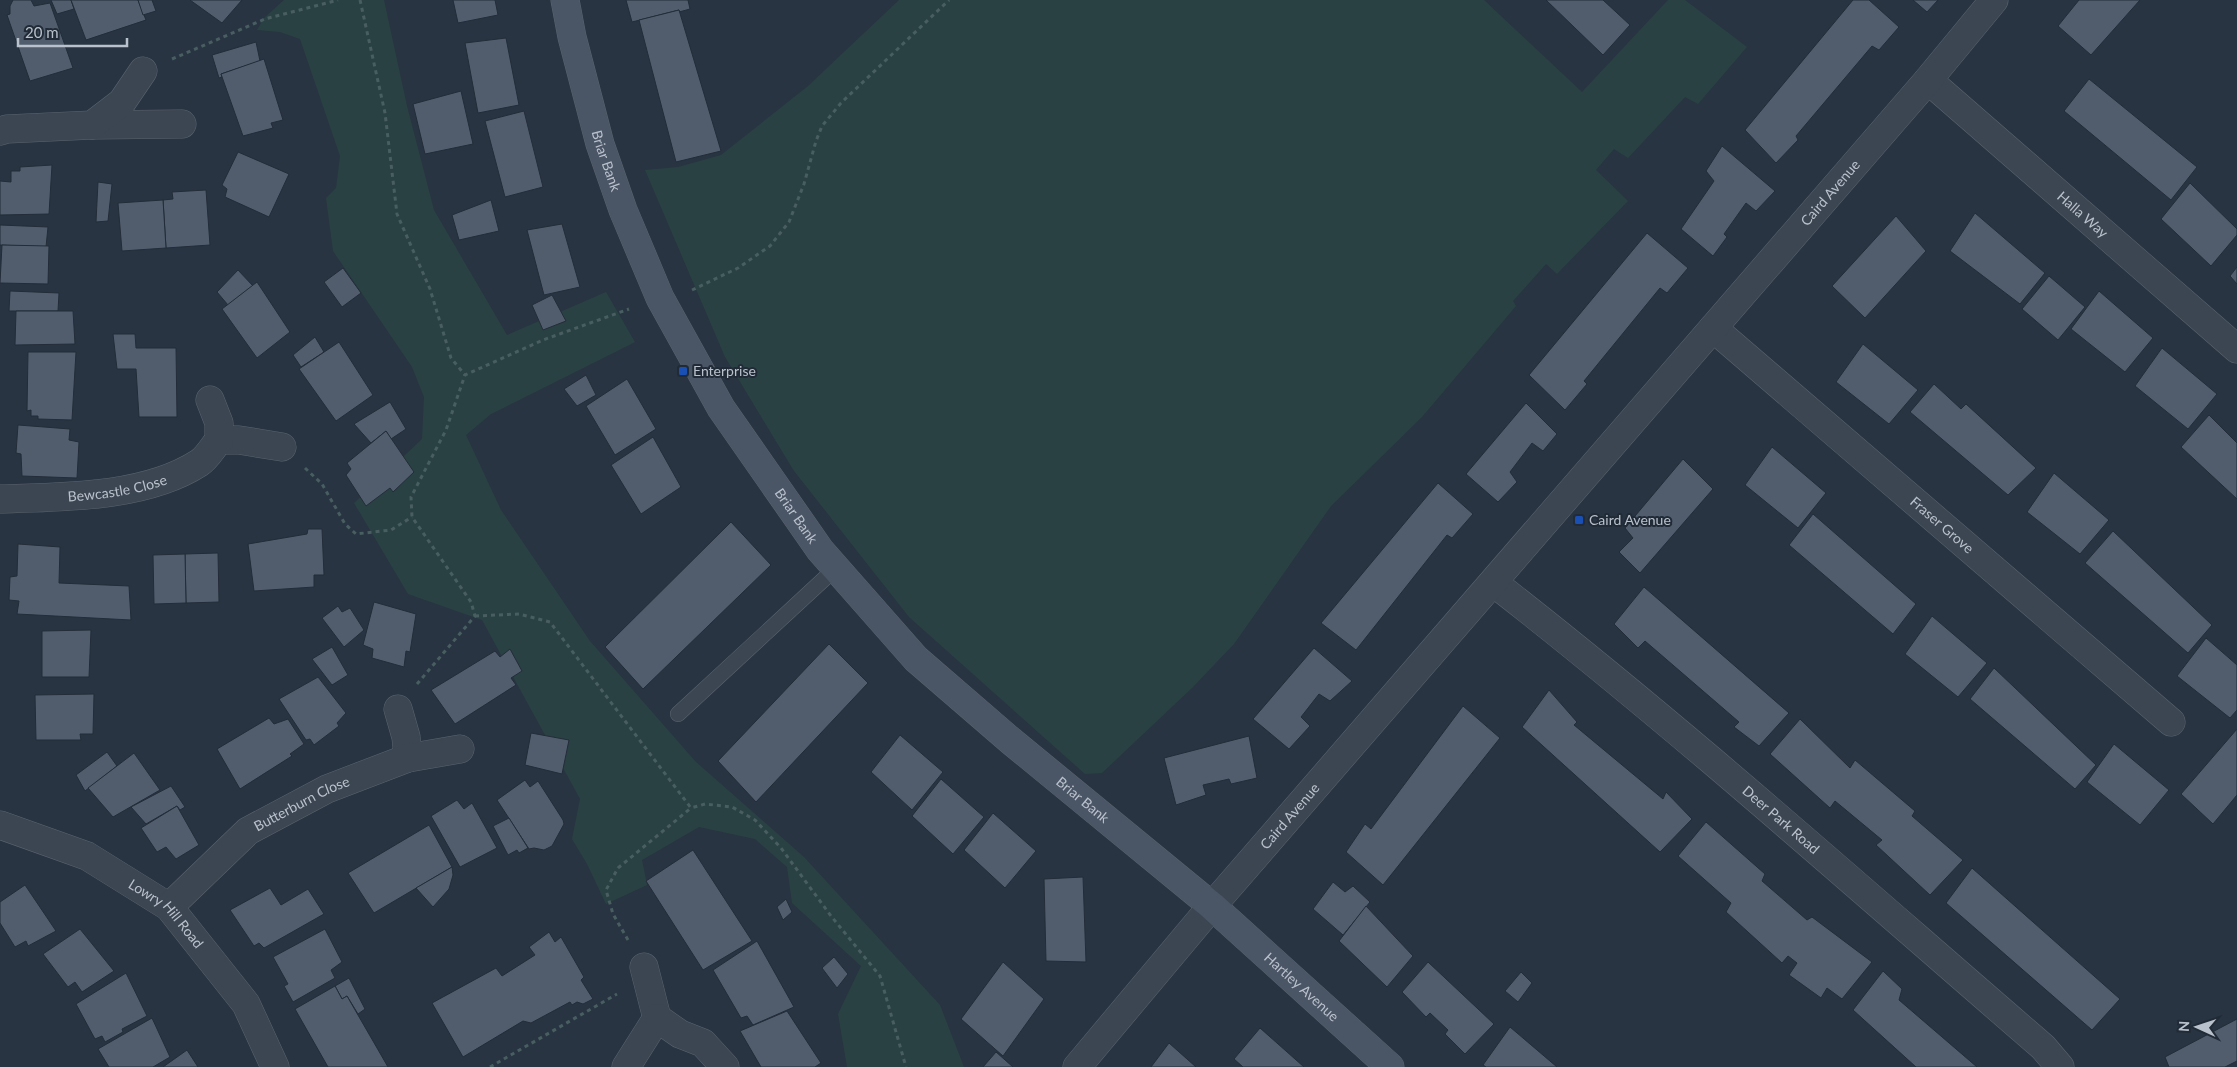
<svg xmlns="http://www.w3.org/2000/svg" width="2237" height="1067" font-family="Lato,sans-serif">
<style>
.green{fill:#2a4143}
.building{fill:#515d6d;stroke:#232d39}
.lines{fill:none;stroke-linecap:round;stroke-linejoin:round}
.lane-casing{stroke:#5a646f;stroke-width:16}
.street-casing{stroke:#5a646f;stroke-width:29}
.secondary-casing{stroke:#5a646f;stroke-width:29}
.path{stroke:#485e60;stroke-width:3;stroke-dasharray:4 4;stroke-linecap:butt}
.lane{stroke:#3c4652;stroke-width:15}
.street{stroke:#3c4652;stroke-width:28}
.secondary{stroke:#4a5565;stroke-width:28}
.transit-dot{fill:#1a4fb4;stroke:#212b37;stroke-width:2}
.labels{text-anchor:middle;stroke-width:4;stroke-linejoin:round;paint-order:stroke}
.street-label{font-size:14px;fill:#b9c1cc;stroke:#212b37}
.poi-label{font-size:14px;fill:#b9c1cc;stroke:#212b37;text-anchor:start}
</style>
<rect width="100%" height="100%" fill="#283442"/>
<!-- green -->
<g class="green">
<polygon points="284,0 384,0 407,106 434,210 507,335 606,292 635,342 491,414 466,435 501,510 590,641 696,762 804,857 940,1005 964,1067 847,1067 838,1014 861,966 792,903 787,867 755,839 699,827 642,860 647,885 606,904 587,864 572,839 580,799 482,620 408,594 354,503 422,439 424,397 412,367 333,251 326,198 336,188 340,156 300,39 280,32 257,30 264,18"/>
<polygon points="899,0 1484,0 1582,92 1668,0 1685,0 1747,47 1698,104 1685,97 1628,158 1614,149 1596,170 1628,201 1557,274 1546,264 1513,301 1516,306 1422,417 1331,506 1234,644 1192,688 1102,773 1085,774 909,617 794,471 725,357 645,170 678,167 721,155 808,86"/>
</g>
<!-- building -->
<g class="building">
<polygon points="13,0 31,0 34,6 50,3 73,68 30,81 7,15 10,14 10,6"/>
<polygon points="51,0 71,0 74,9 57,14"/>
<polygon points="71,0 138,0 146,20 86,40"/>
<polygon points="138,0 152,0 156,11 143,15"/>
<polygon points="190,0 242,0 222,23"/>
<polygon points="453,0 495,0 498,15 458,23"/>
<polygon points="626,0 688,0 690,9 679,12 679,10 632,22"/>
<polygon points="1546,0 1603,0 1630,25 1603,55"/>
<polygon points="1853,0 1869,0 1899,27 1879,50 1872,46 1796,136 1798,140 1776,163 1745,130"/>
<polygon points="1913,0 1938,0 1927,12"/>
<polygon points="2079,0 2140,0 2091,55 2058,26"/>
<polygon points="679,10 721,151 676,162 639,20"/>
<polygon points="506,38 519,105 478,113 465,43"/>
<polygon points="256,42 260,61 221,74 222,77 219,78 212,55"/>
<polygon points="264,59 283,120 271,123 273,128 243,136 221,74"/>
<polygon points="2089,79 2197,167 2171,200 2064,111"/>
<polygon points="461,91 473,144 425,154 413,104"/>
<polygon points="524,111 543,187 505,197 485,121"/>
<polygon points="1722,146 1775,191 1756,211 1746,203 1724,234 1727,237 1713,256 1681,229 1714,181 1706,171"/>
<polygon points="238,152 289,174 269,217 225,197 227,189 222,185"/>
<polygon points="52,165 49,214 0,215 0,181 11,182 11,171 20,171 20,167"/>
<polygon points="98,182 112,184 108,221 96,222"/>
<polygon points="2190,183 2237,229 2237,235 2211,266 2161,219"/>
<polygon points="206,190 210,245 166,248 163,200 173,199 172,192"/>
<polygon points="163,200 166,248 122,251 118,203"/>
<polygon points="491,200 499,231 459,240 452,215"/>
<polygon points="1975,213 2045,273 2020,304 1950,251"/>
<polygon points="1896,216 1926,251 1865,318 1832,286"/>
<polygon points="562,224 580,287 544,295 527,230"/>
<polygon points="0,225 48,227 46,247 0,245"/>
<polygon points="1647,233 1688,268 1667,293 1660,288 1584,381 1587,384 1565,410 1529,375"/>
<polygon points="2,245 49,246 48,284 0,283"/>
<polygon points="2237,267 2237,284 2230,276"/>
<polygon points="343,268 361,293 342,307 324,282"/>
<polygon points="238,270 253,286 228,305 217,292"/>
<polygon points="2049,276 2085,307 2058,340 2022,309"/>
<polygon points="257,282 290,332 257,358 222,309"/>
<polygon points="10,291 59,293 58,311 9,311"/>
<polygon points="2099,291 2153,338 2125,372 2071,329"/>
<polygon points="552,295 566,321 543,330 532,305"/>
<polygon points="16,311 73,311 75,344 15,345"/>
<polygon points="113,334 135,334 136,348 176,348 177,417 139,417 136,369 117,369"/>
<polygon points="315,337 324,352 301,367 293,355"/>
<polygon points="339,342 373,395 336,421 299,369"/>
<polygon points="1863,344 1918,390 1889,424 1836,382"/>
<polygon points="2162,348 2217,394 2188,429 2135,386"/>
<polygon points="28,352 76,352 72,420 38,419 38,416 31,416 31,410 27,411"/>
<polygon points="586,375 596,395 577,406 564,389"/>
<polygon points="627,379 656,429 615,455 586,406"/>
<polygon points="1934,384 1961,409 1966,404 2036,468 2008,495 1910,412"/>
<polygon points="390,402 406,429 391,439 386,431 371,443 354,424"/>
<polygon points="1526,403 1557,434 1543,451 1532,443 1510,472 1517,482 1498,502 1466,474"/>
<polygon points="2209,415 2237,443 2237,499 2181,447"/>
<polygon points="18,425 70,429 69,440 79,442 77,478 22,476 21,454 16,453"/>
<polygon points="386,431 414,472 393,492 390,488 366,506 346,475 351,469 347,463"/>
<polygon points="653,437 681,487 641,514 611,465"/>
<polygon points="1772,447 1826,493 1798,528 1745,485"/>
<polygon points="1683,459 1713,489 1640,573 1619,552 1633,538 1625,528"/>
<polygon points="2054,473 2109,520 2080,554 2027,512"/>
<polygon points="1438,483 1473,514 1452,538 1447,535 1356,650 1321,623"/>
<polygon points="1813,514 1916,604 1893,634 1789,545"/>
<polygon points="731,522 771,565 643,689 605,647"/>
<polygon points="308,529 322,529 324,575 314,575 314,587 254,591 248,544 307,534"/>
<polygon points="2113,531 2212,625 2188,653 2085,563"/>
<polygon points="18,544 60,547 59,583 129,586 131,620 17,614 19,601 9,600 10,577 17,576"/>
<polygon points="218,553 219,602 186,603 185,554"/>
<polygon points="185,554 186,603 154,604 153,555"/>
<polygon points="1644,587 1789,713 1759,746 1734,727 1739,722 1645,641 1638,648 1614,624"/>
<polygon points="374,602 416,614 410,652 406,651 404,667 372,658 373,649 363,645"/>
<polygon points="338,606 342,612 350,608 364,630 344,647 322,618"/>
<polygon points="1932,616 1987,663 1958,697 1905,654"/>
<polygon points="91,630 89,677 42,677 42,631"/>
<polygon points="2206,638 2237,665 2237,710 2230,718 2177,676"/>
<polygon points="829,644 868,683 756,802 718,761"/>
<polygon points="332,647 348,675 332,685 312,659"/>
<polygon points="1314,648 1352,681 1330,701 1319,694 1301,717 1310,726 1289,749 1253,719"/>
<polygon points="510,649 522,671 511,678 516,685 455,724 431,690 495,651 500,657"/>
<polygon points="1994,668 2096,765 2075,789 1970,699"/>
<polygon points="318,677 346,713 337,723 339,726 314,745 310,739 306,740 279,699"/>
<polygon points="1549,690 1577,722 1574,725 1663,799 1666,792 1692,819 1660,852 1522,727"/>
<polygon points="94,694 93,734 80,734 81,740 36,740 35,695"/>
<polygon points="1463,706 1500,738 1383,885 1346,852 1365,824 1371,829"/>
<polygon points="269,718 274,724 288,719 304,744 290,754 292,756 240,789 217,749"/>
<polygon points="1800,719 1850,768 1855,760 1915,811 1912,816 1963,860 1930,895 1876,845 1882,840 1835,801 1830,808 1770,754"/>
<polygon points="2237,729 2237,795 2213,824 2181,794"/>
<polygon points="531,733 569,740 562,774 525,765"/>
<polygon points="900,735 943,772 912,810 871,772"/>
<polygon points="1249,736 1257,778 1231,784 1229,779 1203,785 1206,795 1176,805 1164,758"/>
<polygon points="2114,744 2169,790 2140,825 2087,782"/>
<polygon points="107,752 117,766 85,791 76,775"/>
<polygon points="134,753 160,790 113,817 88,788"/>
<polygon points="941,779 984,817 953,854 912,816"/>
<polygon points="525,780 530,787 538,781 563,820 564,824 552,846 544,850 534,848 529,849 497,800"/>
<polygon points="171,786 185,807 180,810 177,806 146,824 131,807"/>
<polygon points="457,800 464,809 472,803 497,848 460,867 431,816"/>
<polygon points="177,806 199,845 176,859 166,847 157,852 141,828"/>
<polygon points="993,813 1036,851 1005,888 964,850"/>
<polygon points="509,818 528,848 519,853 517,850 508,855 493,826"/>
<polygon points="1706,822 1765,874 1762,881 1807,920 1812,917 1872,962 1842,999 1827,988 1821,998 1789,975 1797,963 1788,956 1782,963 1726,912 1731,903 1678,856"/>
<polygon points="429,825 452,867 374,913 348,873"/>
<polygon points="693,850 752,941 703,970 646,881"/>
<polygon points="452,867 453,875 449,889 433,907 416,888"/>
<polygon points="1972,868 2120,999 2092,1030 1946,903"/>
<polygon points="1083,877 1086,962 1046,961 1044,879"/>
<polygon points="1333,882 1345,892 1353,886 1370,902 1343,935 1313,909"/>
<polygon points="25,885 56,931 28,946 26,941 15,947 0,923 0,902"/>
<polygon points="270,888 281,905 308,889 324,914 264,948 259,943 254,946 230,910"/>
<polygon points="786,899 792,912 783,920 777,907"/>
<polygon points="1366,906 1413,956 1387,987 1339,941"/>
<polygon points="80,929 114,971 82,992 75,982 68,987 43,954"/>
<polygon points="325,929 342,962 331,970 335,978 293,1002 284,986 288,984 273,957"/>
<polygon points="549,932 555,942 561,937 584,977 581,980 593,999 583,1004 577,1002 572,1005 570,1002 531,1023 523,1021 463,1057 432,1003 496,968 502,976 535,955 529,947"/>
<polygon points="757,941 794,1007 753,1025 747,1016 741,1018 713,970"/>
<polygon points="834,957 848,974 837,988 822,968"/>
<polygon points="1003,962 1044,999 1003,1056 961,1019"/>
<polygon points="1428,962 1494,1024 1465,1054 1445,1034 1448,1030 1430,1013 1426,1017 1402,992"/>
<polygon points="1883,971 1902,989 1899,1000 1977,1067 1916,1067 1853,1010"/>
<polygon points="1521,972 1532,983 1518,1002 1505,991"/>
<polygon points="126,973 147,1016 122,1029 123,1032 105,1042 102,1036 95,1039 76,1004"/>
<polygon points="349,978 365,1009 358,1014 347,996 342,999 335,986"/>
<polygon points="335,986 342,999 347,996 388,1067 328,1067 295,1009"/>
<polygon points="787,1011 821,1063 815,1067 761,1067 740,1031"/>
<polygon points="152,1018 170,1057 153,1067 109,1067 98,1049"/>
<polygon points="2237,1019 2237,1061 2225,1067 2169,1067 2165,1057"/>
<polygon points="1510,1027 1557,1067 1486,1067 1483,1065"/>
<polygon points="1260,1028 1304,1067 1243,1067 1234,1059"/>
<polygon points="1169,1043 1196,1067 1151,1067"/>
<polygon points="187,1050 198,1067 163,1067"/>
<polygon points="996,1052 1013,1067 983,1067"/>
</g>
<g class="lines">
<!-- lane casing -->
<g class="lane-casing">
<polyline id="lane" points="678,714 836,568"/>
</g>
<!-- street casing -->
<g class="street-casing">
<g id="street">
<path id="s1" d="M1928,80L2237,349"/>
<polyline points="92,125 182,124"/>
<polyline points="0,131 7,129 92,125 122,102 143,71"/>
<path id="s2" d="M1713,328L2171,722"/>
<polyline points="219,440 239,440 282,447"/>
<path id="s3" d="M0,499C62,497 145,498 199,463C207,458 213,447 219,440V423L210,400"/>
<path id="s4" d="M1494,583C1683,730 1862,891 2043,1047L2060,1067"/>
<polyline points="398,709 406,737 408,758"/>
<path id="s5" d="M0,825L87,856L169,907L246,1004L275,1067"/>
<path id="s6" d="M169,907L248,831L327,789L408,758L460,749"/>
<polyline points="644,967 657,1018"/>
<polyline points="626,1067 657,1018 680,1034 703,1043 725,1067"/>
<path id="s7" d="M1077,1067L1212,906L1928,80L1994,0"/>
</g>
</g>
<!-- secondary casing -->
<g class="secondary-casing">
<g id="secondary">
<path id="s8" d="M565,0L572,37L600,144L623,210L660,298L721,408L820,550L916,659L1011,741L1212,906L1390,1067"/>
</g>
</g>
<!-- path -->
<g class="path">
<polyline points="360,0 385,113 397,214 430,289 451,358 465,375"/>
<polyline points="172,59 265,19 338,0"/>
<polyline points="692,290 738,268 770,246 789,222 804,184 816,141 822,126 841,103 949,0"/>
<polyline points="305,468 322,484 345,524 356,534 391,530 412,517"/>
<polyline points="475,616 519,614 550,622 691,808 705,804 732,807 755,820 781,848 831,916 880,976 906,1067"/>
<polyline points="417,684 475,616 471,602 412,517 411,497 446,430 465,375 543,340 629,309"/>
<polyline points="628,940 613,914 606,890 618,868 691,808"/>
<polyline points="490,1067 617,994"/>
</g>
<!-- lane -->
<use href="#lane" class="lane"/>
<!-- street -->
<use href="#street" class="street"/>
<!-- secondary -->
<use href="#secondary" class="secondary"/>
</g>
<!-- markers -->
<g class="transit-dot">
<rect x="678" y="366" width="10" height="10" rx="2.5"/>
<rect x="1574" y="515" width="10" height="10" rx="2.5"/>
</g>
<g class="labels">
<!-- street labels -->
<g class="street-label">
<text dy="5" stroke="none"><textPath href="#s8" startOffset="166">Briar Bank</textPath></text>
<text dy="5" stroke="none"><textPath href="#s7" startOffset="1154">Caird Avenue</textPath></text>
<text dy="5" stroke="none"><textPath href="#s1" startOffset="205">Halla Way</textPath></text>
<text dy="5" stroke="none"><textPath href="#s3" startOffset="118">Bewcastle Close</textPath></text>
<text dy="5" stroke="none"><textPath href="#s8" startOffset="571">Briar Bank</textPath></text>
<text dy="5" stroke="none"><textPath href="#s2" startOffset="302">Fraser Grove</textPath></text>
<text dy="5" stroke="none"><textPath href="#s8" startOffset="976">Briar Bank</textPath></text>
<text dy="5" stroke="none"><textPath href="#s6" startOffset="170">Butterburn Close</textPath></text>
<text dy="5" stroke="none"><textPath href="#s7" startOffset="329">Caird Avenue</textPath></text>
<text dy="5" stroke="none"><textPath href="#s4" startOffset="372">Deer Park Road</textPath></text>
<text dy="5" stroke="none"><textPath href="#s5" startOffset="191">Lowry Hill Road</textPath></text>
<text dy="5" stroke="none"><textPath href="#s8" startOffset="1264">Hartley Avenue</textPath></text>
</g>
<!-- poi labels -->
<g class="poi-label">
<text x="693" y="376">Enterprise</text>
<text x="1589" y="525">Caird Avenue</text>
</g>
</g>
<!-- north arrow -->
<g transform="translate(2197 1027) rotate(273)" stroke="#212b37" stroke-width="4" paint-order="stroke">
<path d="M0-4L9 19L0 12L-9 19Z" fill="#b9c1cc"/>
<text y="-8" font-size="14" font-weight="bold" text-anchor="middle" fill="#b9c1cc">N</text>
</g>
<!-- scale -->
<path d="M18 38v8h109v-8" fill="none" stroke="#b9c1cc" stroke-width="2.5"/>
<text x="25" y="38" font-size="15" fill="#b9c1cc" stroke="#212b37" stroke-width="4" paint-order="stroke">20 m</text>
</svg>
